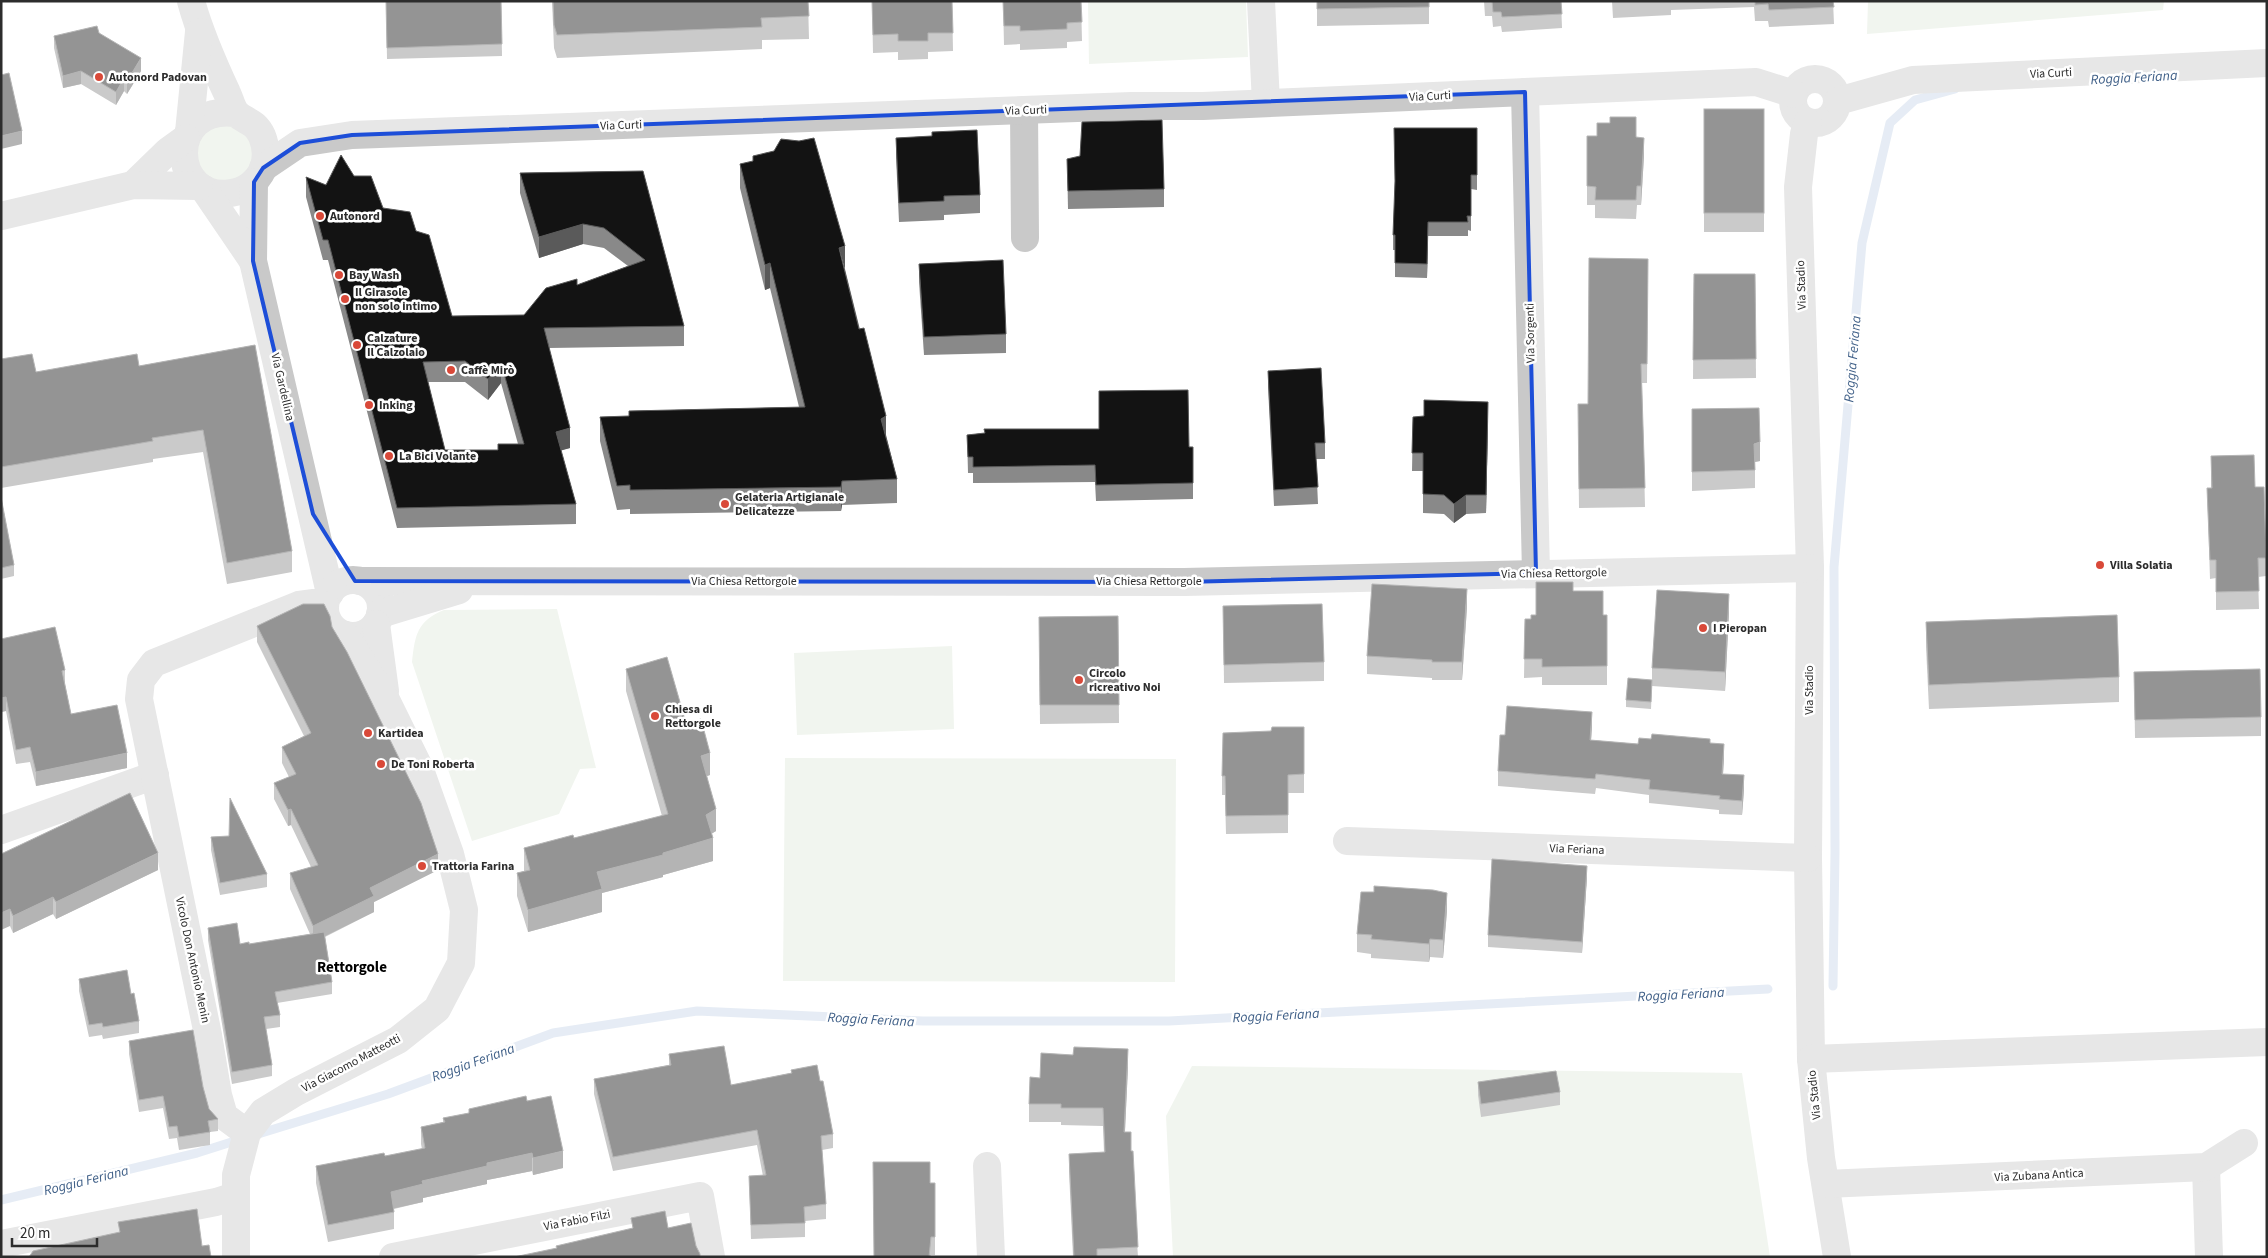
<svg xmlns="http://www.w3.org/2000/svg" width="2268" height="1258" font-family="'Source Sans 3',sans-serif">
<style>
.green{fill:#e0e9db}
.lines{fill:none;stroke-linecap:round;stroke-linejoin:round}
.stream{stroke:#c8d6e8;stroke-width:9}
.minor{stroke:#c9c9c9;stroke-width:28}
.wall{fill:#898989;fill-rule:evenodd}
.shaded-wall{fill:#5a5a5a}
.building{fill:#131313;stroke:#5a5a5a;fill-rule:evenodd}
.marked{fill:none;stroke:#1d4ed8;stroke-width:4;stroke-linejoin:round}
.poi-dot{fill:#d94939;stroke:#fff;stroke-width:2}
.labels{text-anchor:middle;stroke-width:5;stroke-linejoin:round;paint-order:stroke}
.street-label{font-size:12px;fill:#2c2c2c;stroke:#fff}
.poi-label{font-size:12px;font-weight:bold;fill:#2c2c2c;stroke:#fff;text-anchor:start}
.water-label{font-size:14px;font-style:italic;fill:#406088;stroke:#fff}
.quarter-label{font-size:15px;font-weight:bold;fill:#000;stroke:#fff}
</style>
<rect width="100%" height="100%" fill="#fff"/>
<!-- green -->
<g class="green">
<polygon points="1088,1 1246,1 1248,57 1089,64"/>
<polygon points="1868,1 2164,1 2163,10 1867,34"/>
<polygon points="223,120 254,139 252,171 225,186 197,171 194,141"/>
<path d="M557,609L596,768L580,769L559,814L472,841L412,662C415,635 417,621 444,610Z"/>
<polygon points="952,646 954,729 797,735 794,653"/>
<polygon points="785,758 1176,759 1175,982 783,981"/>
<polygon points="1192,1066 1742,1073 1770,1257 1173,1257 1166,1116"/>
</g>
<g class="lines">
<!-- stream -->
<g class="stream">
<polyline points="1833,986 1835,852 1834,567 1862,243 1890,123 1915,100 1955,89"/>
<polyline points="255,1135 388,1094 553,1033 697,1011 923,1021 1169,1021 1768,989"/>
<polyline points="1,1200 197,1153 241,1139"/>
</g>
<!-- minor -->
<g class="minor">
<path d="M191,1C200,34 213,63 227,93C230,99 232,109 237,114C246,122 255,121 262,136C266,146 267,159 263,169C257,182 245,191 231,193C171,203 164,104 236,113"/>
<polyline points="1261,1 1266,103"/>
<circle cx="1815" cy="101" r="22"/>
<polyline points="1525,92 1536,573"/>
<polyline points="1838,101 1913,80 2267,63"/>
<polyline points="1024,110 1025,238"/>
<polyline points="1808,122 1804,134 1798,187 1810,568 1808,858 1811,1059 1821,1158 1837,1257"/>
<polyline points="189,132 199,32"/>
<polyline points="263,168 300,143 352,135 1132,106 1203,106 1756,82 1794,94"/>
<polyline points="254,182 253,261 330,593"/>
<polyline points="133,185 168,151 186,138"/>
<polyline points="204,189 253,261"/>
<polyline points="1,216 133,185 199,186"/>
<circle cx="353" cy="608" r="28"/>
<polyline points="360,581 1184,582 1810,568"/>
<polyline points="380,614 459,590"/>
<polyline points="376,624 385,691"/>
<polyline points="1,830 155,775"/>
<polyline points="1347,841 1808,858"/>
<polyline points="1811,1059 2267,1042"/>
<polyline points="247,1133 224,1116 218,1095 208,1035 139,699 141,680 154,663 299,605 314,603 325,605"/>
<polyline points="987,1166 991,1257"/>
<polyline points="2206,1167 2209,1257"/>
<polyline points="1826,1184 2206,1167 2244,1143"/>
<polyline points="1,1244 216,1202 235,1196"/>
<polyline points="236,1257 236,1175 247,1133 263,1112 296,1092 398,1040 437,1009 461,963 464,910 450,854 419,767 386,700 345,635"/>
<polyline points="393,1257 700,1196 711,1257"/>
</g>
</g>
<!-- wall -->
<g class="wall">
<polygon points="386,1 501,1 502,56 387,59"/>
<polygon points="552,1 808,1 809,39 762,40 762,49 557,58 554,48"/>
<polygon points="872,1 952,1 953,51 928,52 928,59 898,60 898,52 873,53"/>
<polygon points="1003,1 1081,1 1082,41 1067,42 1067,48 1020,50 1020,44 1004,45"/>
<polygon points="1317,1 1429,1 1429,24 1317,26"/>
<polygon points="1484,1 1561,1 1562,28 1502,32 1501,26 1493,27 1492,16 1485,16"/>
<polygon points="1612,1 1833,1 1834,24 1769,27 1768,21 1755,21 1754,7 1671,10 1671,15 1613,18"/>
<polygon points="99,33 141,71 127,94 124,91 116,105 81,84 63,88 54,48 54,36"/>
<rect x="1704" y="109" width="60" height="123"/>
<polygon points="1477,128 1477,190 1471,189 1471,231 1468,230 1468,236 1428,236 1427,278 1395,277 1395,250 1393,250 1393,235"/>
<polygon points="932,132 980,195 980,213 944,215 944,220 899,222 896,157 896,138 932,136"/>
<polygon points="1587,136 1636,137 1644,156 1641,205 1637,205 1636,219 1595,218 1595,205 1587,205"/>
<polygon points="1067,159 1164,189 1164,207 1068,209"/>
<polygon points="740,164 845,269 897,479 897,503 842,505 841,511 630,514 630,509 617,510 600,441 600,417 629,416 629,411 799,407 770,288 765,290 740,188"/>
<path d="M643,171L684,326V346L549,348L570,448L561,450L576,504V524L397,528L328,260H323L306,197V177L326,185L354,176L383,208L416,231L452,316L524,315L577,285L628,266L604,248L583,244L539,258L520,193V173ZM428,382H465L488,400L501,383L518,444H498V450H445Z"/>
<polygon points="1648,259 1647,383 1642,383 1645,507 1579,508 1578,423 1588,404"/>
<polygon points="919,264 1006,334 1006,353 924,355 919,282"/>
<polygon points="1694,274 1755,274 1756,378 1693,379"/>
<polygon points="255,345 292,551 292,572 227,584 203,452 153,459 153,462 1,488 1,359 36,372 139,366"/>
<polygon points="1268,371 1325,443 1325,459 1316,459 1318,504 1274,506 1268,387"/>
<polygon points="1692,409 1760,461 1755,462 1755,488 1692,491"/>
<polygon points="1413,417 1488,421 1486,513 1466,514 1454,523 1444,514 1423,513 1423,471 1412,471"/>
<polygon points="984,433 1193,447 1193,499 1096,501 1095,482 973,483 973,473 968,473 967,435"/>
<polygon points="2211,456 2255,487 2266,558 2266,576 2258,577 2259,609 2216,610 2216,578 2210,579 2207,488 2211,488"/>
<polygon points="1,497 14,565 14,576 1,579"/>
<polygon points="1573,591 1603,615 1607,615 1607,685 1542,685 1542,677 1524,678 1525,619 1531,619"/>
<polygon points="1223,606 1324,662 1324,681 1224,683"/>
<polygon points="1467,607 1462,680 1432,680 1432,678 1367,674 1367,656"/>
<polygon points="1729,613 1725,691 1652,686 1651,709 1626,707 1626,700 1652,680 1652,668"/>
<polygon points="1118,616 1119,723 1040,724 1039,617"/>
<polygon points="1926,622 2119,677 2119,702 1929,709 1926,647"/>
<polygon points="257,626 332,627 438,870 374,902 374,912 325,937 332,982 332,994 277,1003 280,1015 280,1027 266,1029 272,1065 272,1076 232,1084 208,940 208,928 240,944 249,944 310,934 290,889 290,873 311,867 291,825 288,826 274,799 274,783 289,777 282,763 282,747 304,736 257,642"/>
<polygon points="1,639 65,670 65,684 71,714 127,768 36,786 30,762 16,764 6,711 1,712"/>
<polygon points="626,669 686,723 710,775 707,776 716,831 711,834 713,861 663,875 663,877 602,893 602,912 528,932 517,896 517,873 524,871 524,848 574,838 662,816 626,691"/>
<polygon points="2134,672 2261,717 2261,736 2135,738"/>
<polygon points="1304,727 1304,793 1288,793 1288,833 1226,834 1225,795 1222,795 1222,776 1271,731"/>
<polygon points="1592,727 1591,740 1638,744 1710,743 1724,759 1723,774 1744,790 1742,815 1719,814 1719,810 1649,803 1649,795 1596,788 1595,794 1498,786 1498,771 1505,735"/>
<polygon points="229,836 267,874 267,887 220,895 211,850 211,837"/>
<polygon points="1,854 158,870 56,919 53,914 13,933 10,926"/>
<polygon points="1587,877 1582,953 1488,947 1488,935"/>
<polygon points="1447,911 1443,958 1430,957 1429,962 1371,958 1371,954 1357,952 1357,934"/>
<polygon points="79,979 131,994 139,1021 139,1033 103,1039 102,1035 89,1037 79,991"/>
<polygon points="129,1041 203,1087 209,1109 218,1119 218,1131 210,1132 210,1145 179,1150 177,1138 169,1139 163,1108 139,1112 129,1054"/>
<polygon points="669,1054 731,1085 791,1073 791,1070 820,1081 833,1134 833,1148 822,1150 826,1204 826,1219 805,1221 805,1237 751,1239 749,1176 763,1176 757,1145 613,1171 594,1094 594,1079 669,1065"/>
<polygon points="1128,1067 1125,1132 1131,1151 1138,1257 1073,1257 1069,1172 1069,1154 1104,1153 1103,1126 1061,1125 1061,1122 1029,1122 1029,1104 1040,1078"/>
<polygon points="1478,1082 1560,1092 1560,1105 1481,1117 1478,1095"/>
<polygon points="527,1101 563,1168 533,1175 532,1171 487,1180 487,1184 423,1198 423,1202 394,1209 394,1229 328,1242 316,1183 316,1166 385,1156 422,1149 421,1144 421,1127 443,1122 443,1118 469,1113 469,1109"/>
<polygon points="930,1183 935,1183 935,1255 931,1255 930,1257 874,1257"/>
</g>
<!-- shaded-wall -->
<g class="shaded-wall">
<polygon points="141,58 141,71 127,94 127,81"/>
<polygon points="81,71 81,84 63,88 63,76"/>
<polygon points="124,78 124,91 116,105 116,92"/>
<polygon points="22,131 22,144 1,149 1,136"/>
<polygon points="1644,138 1644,156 1641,205 1641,186"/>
<polygon points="1428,222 1428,236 1427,278 1427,264"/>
<polygon points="583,224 583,244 539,258 539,237"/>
<polygon points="845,246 845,270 839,248"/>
<polygon points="770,263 770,288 765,290 765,265"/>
<polygon points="501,363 501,383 488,400 488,379"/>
<polygon points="1488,402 1488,421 1486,513 1486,495"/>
<polygon points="886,416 886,440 881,419"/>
<polygon points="570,428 570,448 556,452 556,432"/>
<polygon points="1760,442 1760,461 1754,462 1754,444"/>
<polygon points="842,481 842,505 841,511 841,487"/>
<polygon points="1466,495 1466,514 1454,523 1454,504"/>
<polygon points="1467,589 1467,607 1462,680 1462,662"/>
<polygon points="1729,594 1729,613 1725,691 1725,672"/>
<polygon points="6,697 6,711 1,712 1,698"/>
<polygon points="1592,712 1592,727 1590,755 1590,740"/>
<polygon points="1724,744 1724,759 1722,788 1722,774"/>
<polygon points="127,753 127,768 36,786 36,772"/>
<polygon points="710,753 710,775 701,778 701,756"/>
<polygon points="1744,775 1744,790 1742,815 1742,801"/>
<polygon points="291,809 291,825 288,826 288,810"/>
<polygon points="716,809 716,831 706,837 706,815"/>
<polygon points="713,838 713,861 663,875 663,877 602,893 602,912 528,932 528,910 597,872"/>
<polygon points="158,853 158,870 56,919 56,902"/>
<polygon points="438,854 438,870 374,902 374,912 313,942 313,926 370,888"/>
<polygon points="1587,866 1587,877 1582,953 1582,942"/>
<polygon points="1447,893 1447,911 1443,958 1443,940"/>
<polygon points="53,897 53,914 13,933 13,916"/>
<polygon points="10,909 10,926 1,930 1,913"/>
<polygon points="1430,939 1430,957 1429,962 1429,944"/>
<polygon points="1128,1049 1128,1067 1124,1150 1124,1132"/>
<polygon points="563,1151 563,1168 533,1175 533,1158"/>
<polygon points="532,1153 532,1171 487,1180 487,1184 423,1198 423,1202 391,1209 391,1192 422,1181 487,1163"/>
</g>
<!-- building -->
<g class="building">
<polygon points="386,1 501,1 502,44 387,48"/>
<polygon points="553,1 808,1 809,16 761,18 762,27 557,35 554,25"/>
<polygon points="872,1 952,1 953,33 928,33 928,41 898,41 898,34 873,35"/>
<polygon points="1003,1 1081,1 1082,22 1067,23 1067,29 1020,31 1020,26 1004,26"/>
<polygon points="1317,1 1429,1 1429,7 1317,9"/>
<polygon points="1485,1 1561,1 1562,14 1502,17 1501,12 1493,12 1492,1"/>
<polygon points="1755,1 1833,1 1834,7 1769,10 1768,4 1755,5"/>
<polygon points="97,26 99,33 141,58 127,81 124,78 116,92 81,71 63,76 54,36"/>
<polygon points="9,73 22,131 1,136 1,75"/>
<rect x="1704" y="109" width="60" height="104"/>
<polygon points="1610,117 1636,117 1636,137 1644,138 1641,186 1637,186 1636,200 1595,200 1596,187 1587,186 1587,136 1597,136 1597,123 1610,123"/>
<polygon points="1162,120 1164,189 1068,191 1067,159 1080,156 1082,122"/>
<polygon points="1394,128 1477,128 1477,175 1471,175 1471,216 1467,216 1468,222 1428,222 1427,264 1395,263 1395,235 1393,235 1395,181"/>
<polygon points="977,130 980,195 944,196 944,201 899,203 896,138 932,136 932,132"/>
<polygon points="814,138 845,246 839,248 859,329 864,328 886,416 881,419 897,479 842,481 841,487 630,490 630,485 617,486 600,417 629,416 629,411 805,407 770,263 765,265 740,164 753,161 753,156 774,151 781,139 799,141"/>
<path d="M341,155L354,176H371L383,208L410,212L416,231L429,235L452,316L524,315L546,288L577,279V285L645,260L604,228L583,224L539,237L520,173L643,171L684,326L544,328L570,428L556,432L576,504L397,508L328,240H323L306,177L326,185ZM465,361L488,379L501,363L524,444H498V450H445L423,362Z"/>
<polygon points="1589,258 1648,259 1647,364 1641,364 1645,488 1579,489 1578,404 1588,404"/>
<polygon points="1003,260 1006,334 924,337 919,264"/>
<polygon points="1694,274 1755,274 1756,359 1693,360"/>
<polygon points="255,345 292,551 227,563 203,430 152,438 153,441 1,467 1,359 32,354 36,372 137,354 139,366"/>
<polygon points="1321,368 1325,443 1315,443 1318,487 1274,490 1268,371"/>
<polygon points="1188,390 1189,447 1193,447 1193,483 1096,485 1095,465 973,467 973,457 968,457 967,435 985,433 984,429 1099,429 1099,391"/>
<polygon points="1424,400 1488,402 1486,495 1466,495 1454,504 1444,495 1423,494 1423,453 1412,453 1413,417 1424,416"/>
<polygon points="1759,408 1760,442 1754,444 1755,470 1692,472 1692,409"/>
<polygon points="2254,455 2255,487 2264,487 2266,558 2258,558 2259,591 2216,592 2216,560 2210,560 2207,488 2212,488 2211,456"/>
<polygon points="1,497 14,565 1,568"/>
<polygon points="1536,582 1573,582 1573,591 1603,591 1603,615 1607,615 1607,666 1542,667 1542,659 1524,659 1525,619 1531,619 1531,615 1536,615"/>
<polygon points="1372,584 1467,589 1462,662 1432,662 1432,660 1367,656"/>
<polygon points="1657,590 1729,594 1725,672 1652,668"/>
<polygon points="303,604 324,604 330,616 332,627 347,652 421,803 438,854 370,888 374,896 313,926 290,873 318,865 291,809 288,810 274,783 296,774 282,747 311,733 257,626"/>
<polygon points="1322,604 1324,662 1224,665 1223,606"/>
<polygon points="2117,615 2119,677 1929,685 1926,622"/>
<polygon points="1118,616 1119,705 1040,705 1039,617"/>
<polygon points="55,627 65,670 62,671 71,714 117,705 127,753 36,772 30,747 16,750 6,697 1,698 1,639"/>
<polygon points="667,657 686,723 701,719 710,753 701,756 716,809 706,815 713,838 663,853 663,855 597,872 602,889 528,910 517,873 530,870 524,848 573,835 574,838 668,814 626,669"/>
<polygon points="2260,669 2261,717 2135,720 2134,672"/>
<polygon points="1628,678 1652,680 1651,702 1626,700"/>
<polygon points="1507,706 1592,712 1590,740 1638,744 1639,738 1651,739 1652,734 1710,739 1710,743 1724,744 1722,774 1744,775 1742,801 1719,799 1720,796 1649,789 1650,780 1596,774 1595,779 1498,771 1500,735 1505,735"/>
<polygon points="1272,727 1304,727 1304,774 1288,775 1288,815 1226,816 1225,776 1222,776 1223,733 1271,731"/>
<polygon points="130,793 158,853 56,902 53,897 13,916 10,909 1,913 1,854"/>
<polygon points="230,798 267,874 220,883 211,837 229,836"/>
<polygon points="1492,859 1587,866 1582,942 1488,935"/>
<polygon points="1374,886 1433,890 1447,893 1443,940 1430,939 1429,944 1371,939 1372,935 1357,934 1361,892 1374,892"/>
<polygon points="237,923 240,944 249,942 249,944 324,932 332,982 275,992 280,1015 264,1017 272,1065 232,1072 208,928"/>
<polygon points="127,970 131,994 134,993 139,1021 103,1027 102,1023 89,1025 79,979"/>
<polygon points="193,1030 203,1087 209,1109 218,1119 208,1121 210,1132 179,1137 177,1126 169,1127 163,1096 139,1100 129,1041"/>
<polygon points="724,1046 731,1085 792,1073 791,1070 817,1065 820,1081 823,1081 833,1134 821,1136 826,1204 804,1207 805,1223 751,1225 749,1176 766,1175 757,1130 613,1157 594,1079 671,1065 669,1054"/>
<polygon points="1074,1047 1128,1049 1124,1132 1131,1132 1131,1151 1133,1151 1138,1247 1097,1249 1097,1257 1074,1257 1069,1154 1105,1152 1103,1108 1061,1108 1061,1104 1029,1104 1030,1077 1040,1078 1041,1053 1073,1055"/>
<polygon points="1556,1071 1560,1092 1481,1104 1478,1082"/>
<polygon points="526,1096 527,1101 551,1096 563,1151 533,1158 532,1153 487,1163 487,1166 422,1181 423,1184 391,1192 394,1212 328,1225 316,1166 384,1153 385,1156 425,1148 421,1127 445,1122 443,1118 469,1113 469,1109"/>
<polygon points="873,1162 930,1162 930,1183 935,1183 935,1237 931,1237 929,1257 874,1257"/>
<polygon points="197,1209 202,1246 209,1245 211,1257 29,1257 33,1251 120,1232 118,1222"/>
<polygon points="665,1211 668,1228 691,1223 696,1246 700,1254 700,1257 514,1257 557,1248 556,1246 633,1228 631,1218"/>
</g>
<!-- marked area -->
<path d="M0 0H2268V1258H0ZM1525,92L1536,573L1184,582L355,581L313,514L253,261L254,182L263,168L300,143L352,135Z" fill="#fff" fill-opacity=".55" fill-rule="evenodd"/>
<path class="marked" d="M1525,92L1536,573L1184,582L355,581L313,514L253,261L254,182L263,168L300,143L352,135Z"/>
<!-- markers -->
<g class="poi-dot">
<circle cx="99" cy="77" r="5"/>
<circle cx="320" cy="216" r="5"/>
<circle cx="339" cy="275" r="5"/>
<circle cx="345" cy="299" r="5"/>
<circle cx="357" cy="345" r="5"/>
<circle cx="451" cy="370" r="5"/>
<circle cx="369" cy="405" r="5"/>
<circle cx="389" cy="456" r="5"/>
<circle cx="725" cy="504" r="5"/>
<circle cx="2100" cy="565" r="5"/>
<circle cx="1703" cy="628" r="5"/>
<circle cx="1079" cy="680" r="5"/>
<circle cx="655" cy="716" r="5"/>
<circle cx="368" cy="733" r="5"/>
<circle cx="381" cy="764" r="5"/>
<circle cx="422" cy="866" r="5"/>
</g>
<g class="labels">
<!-- street labels -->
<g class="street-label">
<text transform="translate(2051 73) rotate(-3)" y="4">Via Curti</text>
<text transform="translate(1430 96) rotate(-3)" y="4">Via Curti</text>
<text transform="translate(1026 110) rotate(-2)" y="4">Via Curti</text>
<text transform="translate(621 125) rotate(-2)" y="4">Via Curti</text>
<text transform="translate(1801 285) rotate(-92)" y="4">Via Stadio</text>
<text transform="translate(1530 333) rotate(-91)" y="4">Via Sorgenti</text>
<text transform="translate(283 387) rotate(77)" y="4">Via Gardellina</text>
<text transform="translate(1554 573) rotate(-1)" y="4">Via Chiesa Rettorgole</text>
<text x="744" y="585">Via Chiesa Rettorgole</text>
<text x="1149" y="585">Via Chiesa Rettorgole</text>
<text transform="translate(1809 690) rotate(-90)" y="4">Via Stadio</text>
<text transform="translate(1577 849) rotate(2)" y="4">Via Feriana</text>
<text transform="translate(193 960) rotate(78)" y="4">Vicolo Don Antonio Menin</text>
<text transform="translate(351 1063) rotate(-28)" y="4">Via Giacomo Matteotti</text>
<text transform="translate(1814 1095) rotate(-96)" y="4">Via Stadio</text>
<text transform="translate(2039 1175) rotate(-3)" y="4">Via Zubana Antica</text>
<text transform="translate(577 1220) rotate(-11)" y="4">Via Fabio Filzi</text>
</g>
<!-- poi labels -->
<g class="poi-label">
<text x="109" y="81">Autonord Padovan</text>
<text x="330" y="220">Autonord</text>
<text x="349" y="279">Bay Wash</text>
<text x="355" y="296">Il Girasole<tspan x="355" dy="14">non solo intimo</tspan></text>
<text x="367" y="342">Calzature<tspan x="367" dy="14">Il Calzolaio</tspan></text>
<text x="461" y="374">Caffè Mirò</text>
<text x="379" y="409">Inking</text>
<text x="399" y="460">La Bici Volante</text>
<text x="735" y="501">Gelateria Artigianale<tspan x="735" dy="14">Delicatezze</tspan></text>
<text x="2110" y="569">Villa Solatia</text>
<text x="1713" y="632">I Pieropan</text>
<text x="1089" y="677">Circolo<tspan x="1089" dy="14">ricreativo Noi</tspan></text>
<text x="665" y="713">Chiesa di<tspan x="665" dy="14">Rettorgole</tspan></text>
<text x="378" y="737">Kartidea</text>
<text x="391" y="768">De Toni Roberta</text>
<text x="432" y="870">Trattoria Farina</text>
</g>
<!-- water labels -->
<g class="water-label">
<text transform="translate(2134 77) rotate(-3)" y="5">Roggia Feriana</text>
<text transform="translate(1852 359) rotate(-85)" y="5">Roggia Feriana</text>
<text transform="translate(1681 994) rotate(-3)" y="5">Roggia Feriana</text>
<text transform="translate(1276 1015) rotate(-3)" y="5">Roggia Feriana</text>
<text transform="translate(871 1019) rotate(3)" y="5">Roggia Feriana</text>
<text transform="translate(473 1062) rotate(-20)" y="5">Roggia Feriana</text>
<text transform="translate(86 1180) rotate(-14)" y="5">Roggia Feriana</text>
</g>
<!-- quarter labels -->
<g class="quarter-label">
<text x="352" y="972">Rettorgole</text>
</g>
</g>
<!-- border -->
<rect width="2268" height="1258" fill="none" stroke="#2c2c2c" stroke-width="5"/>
<!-- scale -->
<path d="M12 1238v8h85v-8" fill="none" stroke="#2c2c2c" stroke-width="2.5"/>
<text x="20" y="1238" font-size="15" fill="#2c2c2c" stroke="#ffffff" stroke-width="4" paint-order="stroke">20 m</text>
</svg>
